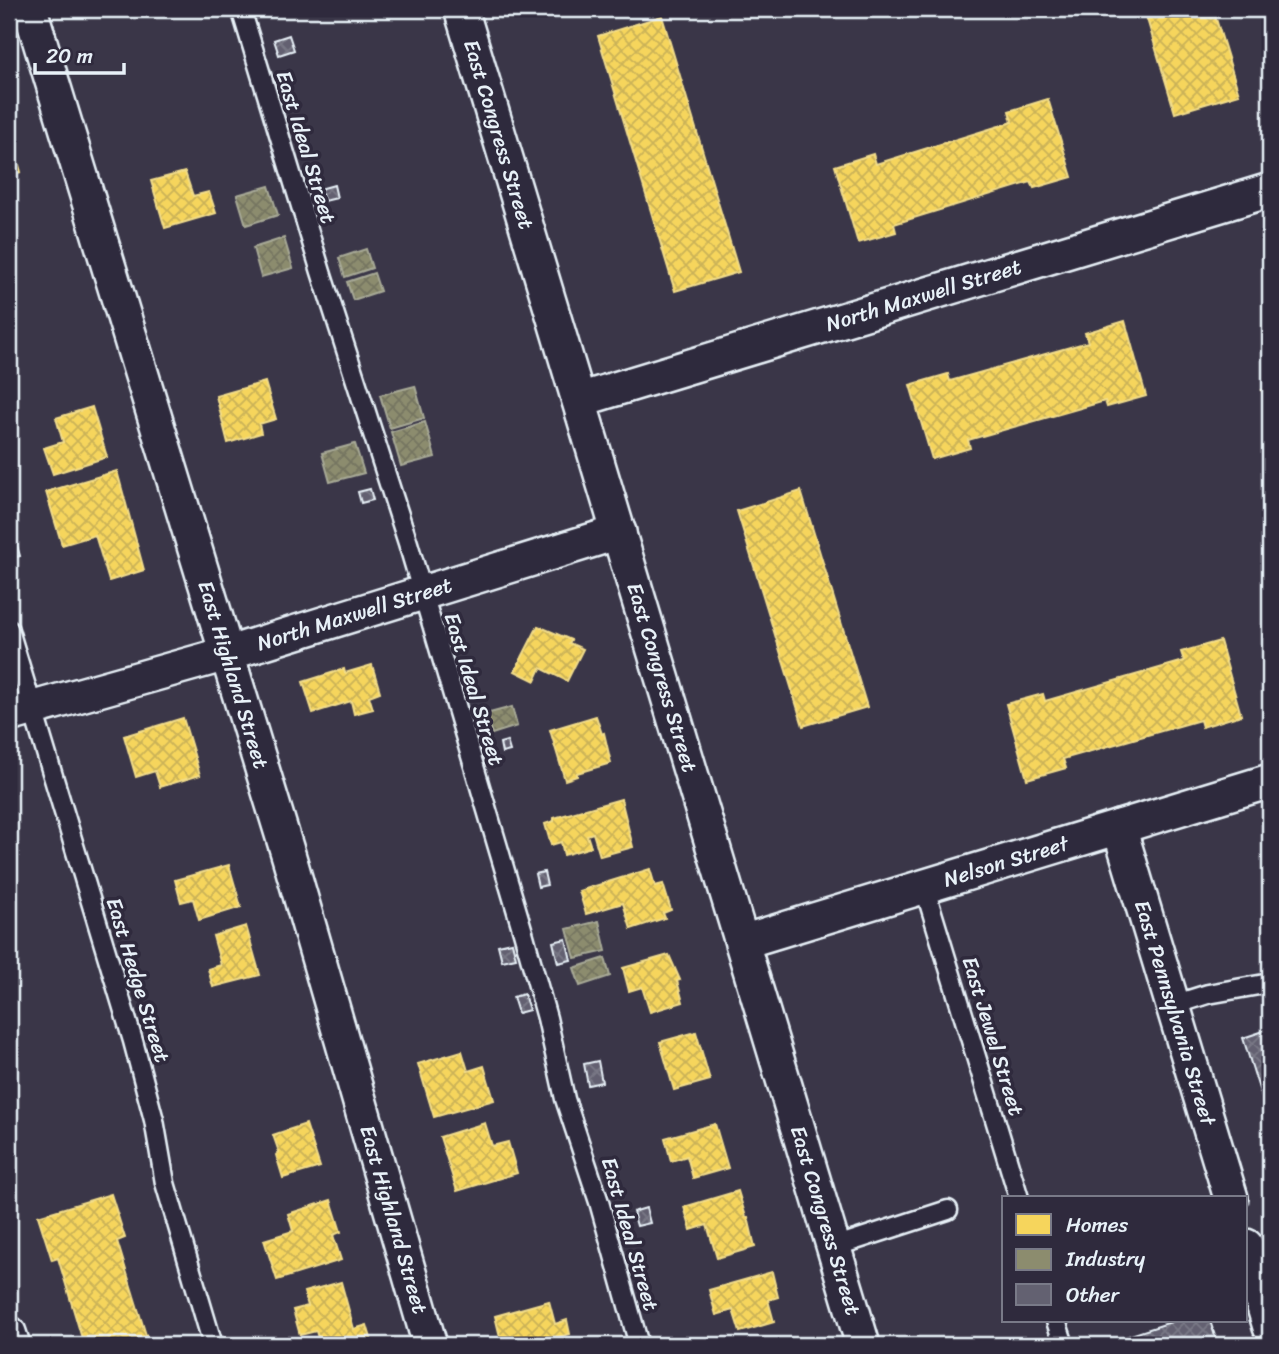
<svg xmlns="http://www.w3.org/2000/svg" width="1279" height="1354" font-family="Sriracha,sans-serif">
<style>
.homes{fill:url(#homes-cross-hatch);stroke:#f2dd8b;stroke-width:2}
.industry{fill:url(#industry-cross-hatch);stroke:#a8aa97;stroke-width:2}
.building{fill:url(#building-cross-hatch);stroke:#e8f1f8;stroke-width:2}
.lines{fill:none;stroke-linecap:round;stroke-linejoin:round}
.service-casing{stroke:#e8f1f8;stroke-width:23}
.minor-casing{stroke:#e8f1f8;stroke-width:38}
.service{stroke:#2f2a3d;stroke-width:18}
.minor{stroke:#2f2a3d;stroke-width:33}
.labels{text-anchor:middle;stroke-width:7;stroke-linejoin:round;paint-order:stroke}
.street-label{font-size:21px;fill:#e8f1f8;stroke:#2f2a3d}
</style>
<defs>
<pattern id="homes-cross-hatch" width="8" height="8" patternUnits="userSpaceOnUse" patternTransform="scale(1.75)"><rect width="8" height="8" fill="#f6d55c"/><path d="M0 0l8 8M0 8l8-8" fill="none" stroke="#cab258"/></pattern>
<pattern id="industry-cross-hatch" width="8" height="8" patternUnits="userSpaceOnUse" patternTransform="scale(1.75)"><rect width="8" height="8" fill="#8c8c6e"/><path d="M0 0l8 8M0 8l8-8" fill="none" stroke="#747461"/></pattern>
<pattern id="building-cross-hatch" width="8" height="8" patternUnits="userSpaceOnUse" patternTransform="scale(1.75)"><rect width="8" height="8" fill="#636171"/><path d="M0 0l8 8M0 8l8-8" fill="none" stroke="#797886"/></pattern>
</defs>
<rect width="100%" height="100%" fill="#3a3648"/>
<filter id="ink" filterUnits="userSpaceOnUse"><feTurbulence type="fractalNoise" baseFrequency=".0143" numOctaves="2"/><feDisplacementMap in="SourceGraphic" scale="14" xChannelSelector="R" yChannelSelector="G"/><feConvolveMatrix kernelMatrix="1 2 1 2 8 2 1 2 1" color-interpolation-filters="sRGB"/></filter>
<g filter="url(#ink)">
<!-- homes -->
<g class="homes">
<polygon points="1144,9 1213,9 1239,94 1175,113"/>
<polygon points="662,16 739,272 675,291 598,36"/>
<polygon points="1048,99 1072,177 1034,188 1031,182 894,224 896,232 858,243 835,166 873,154 876,164 1012,122 1009,111"/>
<polygon points="9,132 21,172 9,175"/>
<polygon points="185,172 193,196 209,192 216,213 165,228 151,181"/>
<polygon points="1125,321 1146,396 1107,407 1105,401 968,440 970,448 932,459 910,385 948,374 950,381 1088,342 1085,333"/>
<polygon points="265,382 276,419 259,424 261,433 228,443 216,396"/>
<polygon points="1270,388 1270,418 1262,390"/>
<polygon points="92,407 107,457 53,474 44,448 63,442 56,418"/>
<polygon points="117,471 144,570 109,581 95,535 62,545 46,492"/>
<polygon points="801,491 867,707 803,726 737,511"/>
<polygon points="538,626 571,640 569,643 583,649 567,681 541,668 535,681 515,671"/>
<polygon points="1220,641 1241,715 1202,727 1200,720 1063,759 1066,768 1027,779 1006,704 1043,694 1045,701 1184,661 1181,652"/>
<polygon points="372,665 380,692 369,696 373,709 354,714 351,701 313,713 303,682 344,669 345,673"/>
<polygon points="596,716 602,734 604,733 611,763 577,773 577,776 565,780 550,730"/>
<polygon points="183,718 200,775 160,787 155,771 136,777 124,736"/>
<polygon points="621,799 633,847 600,856 593,833 587,835 591,847 564,855 561,842 551,845 545,824 554,821 554,818"/>
<polygon points="229,865 241,907 199,920 193,899 181,902 175,880"/>
<polygon points="650,869 655,886 663,884 671,910 663,913 665,918 631,929 623,903 586,914 579,891"/>
<polygon points="246,926 260,975 213,987 208,969 221,965 213,936"/>
<polygon points="669,955 680,980 677,981 683,1002 650,1012 642,987 629,991 623,968"/>
<polygon points="696,1032 710,1080 674,1090 660,1042"/>
<polygon points="462,1051 468,1071 484,1066 494,1100 434,1117 418,1064"/>
<polygon points="485,1123 492,1146 508,1142 517,1173 457,1191 440,1137"/>
<polygon points="306,1124 320,1167 283,1178 276,1155 279,1152 273,1135"/>
<polygon points="715,1124 728,1168 693,1178 687,1156 671,1161 665,1138"/>
<polygon points="738,1191 746,1217 748,1217 755,1247 717,1258 707,1225 691,1230 684,1207"/>
<polygon points="111,1194 125,1238 117,1241 149,1345 84,1345 58,1258 52,1260 38,1216"/>
<polygon points="331,1200 341,1232 333,1235 341,1260 277,1280 264,1240 293,1231 288,1214"/>
<polygon points="772,1272 778,1297 768,1300 774,1322 740,1332 733,1310 716,1315 709,1290"/>
<polygon points="341,1282 354,1329 367,1325 373,1345 320,1345 316,1331 300,1335 293,1310 308,1306 304,1292"/>
<polygon points="549,1301 555,1324 567,1320 570,1334 559,1337 561,1345 502,1345 495,1316"/>
</g>
<!-- industry -->
<g class="industry">
<polygon points="269,186 278,215 246,225 237,195"/>
<polygon points="284,238 293,268 261,277 253,248"/>
<polygon points="366,249 372,268 345,277 339,258"/>
<polygon points="374,273 380,291 353,300 347,282"/>
<polygon points="415,386 424,418 390,428 380,395"/>
<polygon points="425,422 435,457 401,466 391,432"/>
<polygon points="355,444 364,473 330,482 322,453"/>
<polygon points="512,707 517,726 492,734 486,714"/>
<polygon points="599,921 606,951 575,958 567,929"/>
<polygon points="605,958 610,976 580,986 574,968"/>
</g>
<!-- building -->
<g class="building">
<polygon points="289,35 294,50 279,55 274,40"/>
<polygon points="334,185 337,198 324,201 320,189"/>
<polygon points="370,489 373,500 361,503 358,492"/>
<polygon points="9,525 11,525 20,556 9,559"/>
<polygon points="507,741 510,751 502,753 500,743"/>
<polygon points="544,872 547,885 538,887 535,874"/>
<polygon points="566,939 571,960 558,963 553,942"/>
<polygon points="512,942 516,958 502,961 498,945"/>
<polygon points="524,994 529,1010 518,1013 513,997"/>
<polygon points="1270,1029 1270,1124 1243,1038"/>
<polygon points="598,1061 602,1082 588,1085 584,1064"/>
<polygon points="646,1208 650,1223 637,1226 633,1212"/>
<polygon points="1174,1321 1210,1321 1218,1345 1117,1345 1115,1340"/>
</g>
<g class="lines">
<!-- service casing -->
<g class="service-casing">
<g id="service">
<polyline points="241,9 321,272 408,543 523,932 547,1018 565,1099 599,1202 639,1345"/>
<polyline points="9,630 133,1041 154,1120 165,1183 213,1345"/>
<polyline points="924,886 1019,1198"/>
<polyline points="1173,1005 1208,994 1270,983"/>
<polyline points="834,1247 948,1210"/>
<polyline points="1056,1321 1064,1345"/>
</g>
</g>
<!-- minor casing -->
<g class="minor-casing">
<g id="minor">
<path id="s1" d="M30,9L289,857L430,1345"/>
<path id="s2" d="M461,9L863,1345"/>
<path id="s3" d="M579,400L1270,190"/>
<path id="s4" d="M9,715L226,654L619,532"/>
<path id="s5" d="M1119,827L1231,1198"/>
<path id="s6" d="M742,942L1270,781"/>
<polyline points="1246,1246 1270,1327"/>
<polyline points="9,1333 13,1345"/>
</g>
</g>
<!-- service -->
<use href="#service" class="service"/>
<!-- minor -->
<use href="#minor" class="minor"/>
</g>
</g>
<g class="labels">
<!-- street labels -->
<g class="street-label">
<text dy="7" stroke="none"><textPath href="#s2" startOffset="131">East Congress Street</textPath></text>
<text transform="translate(306 147) rotate(73)" y="7">East Ideal Street</text>
<text dy="7" stroke="none"><textPath href="#s3" startOffset="360">North Maxwell Street</textPath></text>
<text dy="7" stroke="none"><textPath href="#s4" startOffset="360">North Maxwell Street</textPath></text>
<text dy="7" stroke="none"><textPath href="#s1" startOffset="696">East Highland Street</textPath></text>
<text dy="7" stroke="none"><textPath href="#s2" startOffset="698">East Congress Street</textPath></text>
<text transform="translate(474 689) rotate(73)" y="7">East Ideal Street</text>
<text dy="7" stroke="none"><textPath href="#s6" startOffset="276">Nelson Street</textPath></text>
<text transform="translate(138 980) rotate(73)" y="7">East Hedge Street</text>
<text dy="7" stroke="none"><textPath href="#s5" startOffset="194">East Pennsylvania Street</textPath></text>
<text transform="translate(993 1036) rotate(73)" y="7">East Jewel Street</text>
<text dy="7" stroke="none"><textPath href="#s1" startOffset="1264">East Highland Street</textPath></text>
<text dy="7" stroke="none"><textPath href="#s2" startOffset="1265">East Congress Street</textPath></text>
<text transform="translate(630 1234) rotate(74)" y="7">East Ideal Street</text>
</g>
</g>
<!-- margin -->
<rect width="1279" height="1354" fill="none" stroke="#2f2a3d" stroke-width="35"/>
<rect x="18" y="18" width="1244" height="1319" fill="none" stroke="#e8f1f8" stroke-width="2.5" filter="url(#ink)"/>
<!-- legend -->
<rect x="1002" y="1196" width="245" height="126" fill="#2f2a3d" stroke="#797a88" stroke-width="2"/>
<rect x="1016" y="1214" width="35" height="21" fill="#f6d55c" stroke="#797a88" stroke-width="2"/>
<text x="1066" y="1232" font-size="21" fill="#e8f1f8">Homes</text>
<rect x="1016" y="1249" width="35" height="21" fill="#8c8c6e" stroke="#797a88" stroke-width="2"/>
<text x="1066" y="1266" font-size="21" fill="#e8f1f8">Industry</text>
<rect x="1016" y="1284" width="35" height="21" fill="#636171" stroke="#797a88" stroke-width="2"/>
<text x="1066" y="1302" font-size="21" fill="#e8f1f8">Other</text>
<!-- scale -->
<path d="M35 63v10h89v-10" fill="none" stroke="#e8f1f8" stroke-width="3.5"/>
<text x="46" y="63" font-size="21" fill="#e8f1f8" stroke="#2f2a3d" stroke-width="5" paint-order="stroke">20 m</text>
</svg>
